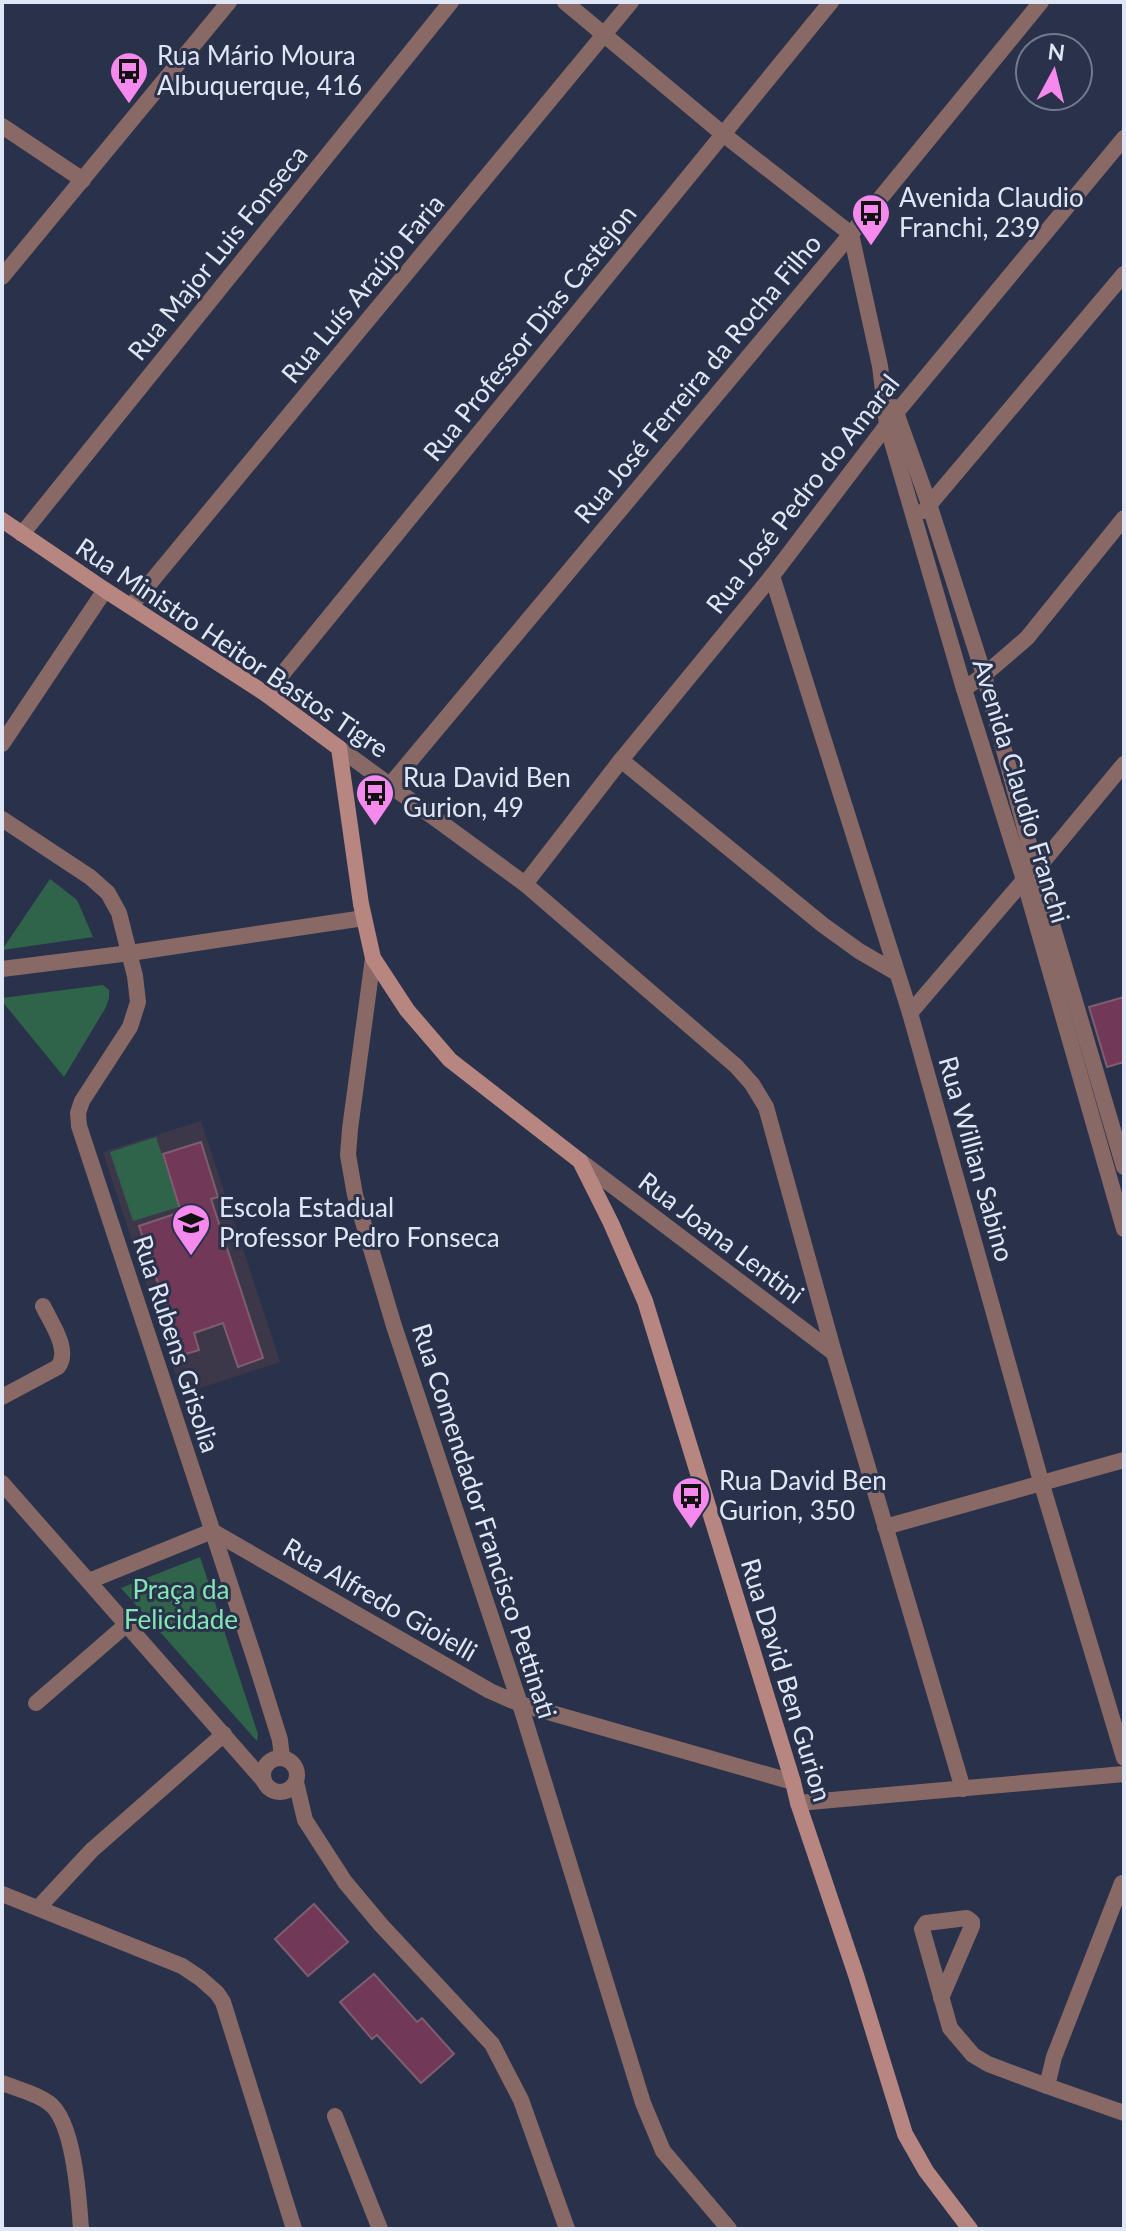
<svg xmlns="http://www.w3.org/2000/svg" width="1126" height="2231" font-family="Lato,sans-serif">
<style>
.education{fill:#3d3849}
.green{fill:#30644a}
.building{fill:#713858;stroke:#7e5e6e;stroke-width:2}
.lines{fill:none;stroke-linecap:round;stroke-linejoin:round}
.street{stroke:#886965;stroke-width:16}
.secondary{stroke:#b88681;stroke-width:16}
.labels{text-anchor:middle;stroke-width:6;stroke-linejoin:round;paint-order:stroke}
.poi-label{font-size:26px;fill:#dfe6f6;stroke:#2a324b;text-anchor:start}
.street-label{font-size:26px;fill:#dfe6f6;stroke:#2a324b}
.park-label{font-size:26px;fill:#82e7b3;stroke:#2a324b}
</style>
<rect width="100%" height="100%" fill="#2a324b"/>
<!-- education -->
<polygon class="education" points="201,1121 280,1362 182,1394 103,1152"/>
<!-- green -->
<g class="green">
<polygon points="50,879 77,900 93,937 2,950"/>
<polygon points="103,985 109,990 109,998 106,1007 64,1077 2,1001 2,998"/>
<polygon points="156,1137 179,1207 133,1221 110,1152"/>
<polygon points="200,1557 258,1734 257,1741 121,1588"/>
</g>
<!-- building -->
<g class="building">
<polygon points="1124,997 1124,1062 1107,1067 1089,1007"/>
<polygon points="201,1142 218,1197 211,1199 263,1358 238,1367 223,1323 194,1333 199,1350 182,1355 139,1226 181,1212 163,1154"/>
<polygon points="314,1904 348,1942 308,1976 275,1939"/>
<polygon points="374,1974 417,2022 422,2018 454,2054 421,2083 377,2035 372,2039 340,2002"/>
</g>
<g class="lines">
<!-- street -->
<g class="street">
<polyline points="565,2 723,134 851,234 880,366 887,425 964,689 1024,880 1124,1229"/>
<polyline points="2,126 83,180"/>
<polyline points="2,277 229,2"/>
<polyline points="894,407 929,504 984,675 1036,870 1124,1167"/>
<polyline points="924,511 1124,274"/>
<polyline points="22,534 451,2"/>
<polyline points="772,576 910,1013 1042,1485 1124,1758"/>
<polyline points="131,606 631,2"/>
<polyline points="964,689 984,675 1027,638 1124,518"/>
<polyline points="266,694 831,2"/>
<polyline points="2,744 105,590"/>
<polyline points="339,748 525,884 736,1066 752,1084 766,1107 834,1353 963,1789"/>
<polyline points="621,760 823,925 859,951 897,973"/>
<polyline points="390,785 851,234 1041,2"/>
<polyline points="2,819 90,877 108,893 119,913 135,976 138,1002 130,1027 82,1101 78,1113 79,1126 255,1660 280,1740 282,1758"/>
<polyline points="525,884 621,760 772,576 896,413 1124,138"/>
<polyline points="373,958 350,1129 348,1155 355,1195 394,1326 520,1704 643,2103 663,2151 729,2229"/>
<polyline points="2,969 130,953 364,918"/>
<polyline points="910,1013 1024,880 1036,870 1124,764"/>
<polyline points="580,1161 834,1353"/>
<path d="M2,1397L58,1367C71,1350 51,1323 43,1306"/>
<polyline points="2,1483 264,1781"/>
<polyline points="885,1527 1124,1460"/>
<polyline points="89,1581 212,1531 490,1691 520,1704 793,1782"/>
<polyline points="36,1703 127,1624"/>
<circle cx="280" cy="1775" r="17"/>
<polyline points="296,1782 305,1820 345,1882 381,1925 492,2044 521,2100 567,2229"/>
<polyline points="798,1803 1124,1774"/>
<polyline points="1122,1883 1054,2057 1047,2086 1124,2113"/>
<polyline points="2,1894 182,1966 200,1978 217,1993 223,2002 294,2229"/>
<polyline points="38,1908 92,1850 224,1734"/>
<polyline points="941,1998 972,1926 972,1922 967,1918 926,1923 922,1929 950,2028 973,2055 988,2064 1047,2086"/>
<path d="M2,2083C17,2089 36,2093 49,2103C74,2121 79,2199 81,2229"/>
<polyline points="335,2116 380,2229"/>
</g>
<!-- secondary -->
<polyline class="secondary" points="2,520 105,590 266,694 339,748 361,904 373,958 407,1010 450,1060 580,1161 611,1223 645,1301 793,1782 798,1803 856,1975 905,2134 926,2171 970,2229"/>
</g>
<!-- icons -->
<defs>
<g id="bus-pin" transform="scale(2)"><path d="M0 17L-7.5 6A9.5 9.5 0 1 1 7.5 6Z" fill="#f689ed" stroke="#2a324b"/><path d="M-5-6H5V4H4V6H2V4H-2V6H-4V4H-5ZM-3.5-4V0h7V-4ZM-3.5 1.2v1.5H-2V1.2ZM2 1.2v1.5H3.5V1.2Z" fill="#111"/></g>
<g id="school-pin" transform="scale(2)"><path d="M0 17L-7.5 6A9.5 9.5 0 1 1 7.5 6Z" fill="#f689ed" stroke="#2a324b"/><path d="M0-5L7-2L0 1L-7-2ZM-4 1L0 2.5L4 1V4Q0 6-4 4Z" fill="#111"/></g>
</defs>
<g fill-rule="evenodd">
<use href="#bus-pin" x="129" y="71"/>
<use href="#bus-pin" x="871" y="213"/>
<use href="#bus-pin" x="375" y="793"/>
<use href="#school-pin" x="191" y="1223"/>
<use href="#bus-pin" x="691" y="1496"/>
</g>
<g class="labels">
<!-- poi labels -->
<g class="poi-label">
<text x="157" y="65">Rua Mário Moura<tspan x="157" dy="30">Albuquerque, 416</tspan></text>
<text x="899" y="207">Avenida Claudio<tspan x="899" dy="30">Franchi, 239</tspan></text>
<text x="403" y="787">Rua David Ben<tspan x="403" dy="30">Gurion, 49</tspan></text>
<text x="219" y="1217">Escola Estadual<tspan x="219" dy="30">Professor Pedro Fonseca</tspan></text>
<text x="719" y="1490">Rua David Ben<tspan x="719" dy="30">Gurion, 350</tspan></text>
</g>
<!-- street labels -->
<g class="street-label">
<text transform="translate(218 253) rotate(-51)" y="9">Rua Major Luis Fonseca</text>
<text transform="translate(363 289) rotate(-50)" y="9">Rua Luís Araújo Faria</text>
<text transform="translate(530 333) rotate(-51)" y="9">Rua Professor Dias Castejon</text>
<text transform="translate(698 379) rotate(-50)" y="9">Rua José Ferreira da Rocha Filho</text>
<text transform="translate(803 494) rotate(-52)" y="9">Rua José Pedro do Amaral</text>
<text transform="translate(232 648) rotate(34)" y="9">Rua Ministro Heitor Bastos Tigre</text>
<text transform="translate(1021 791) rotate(73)" y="9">Avenida Claudio Franchi</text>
<text transform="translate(976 1159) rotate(74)" y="9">Rua Willian Sabino</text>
<text transform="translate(721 1238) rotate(37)" y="9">Rua Joana Lentini</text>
<text transform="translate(176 1344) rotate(72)" y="9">Rua Rubens Grisolia</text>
<text transform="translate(484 1521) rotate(72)" y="9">Rua Comendador Francisco Pettinati</text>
<text transform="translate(380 1600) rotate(30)" y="9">Rua Alfredo Gioielli</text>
<text transform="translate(786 1680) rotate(73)" y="9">Rua David Ben Gurion</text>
</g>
<!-- park labels -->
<g class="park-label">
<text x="181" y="1599">Praça da<tspan x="181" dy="30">Felicidade</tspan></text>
</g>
</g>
<!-- border -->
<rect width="1126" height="2231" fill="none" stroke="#dfe6f6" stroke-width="8"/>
<!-- north arrow -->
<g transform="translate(1054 72) rotate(7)"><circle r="38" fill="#2a324b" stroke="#727a8f" stroke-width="2"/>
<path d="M0-6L14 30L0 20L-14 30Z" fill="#f689ed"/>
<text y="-12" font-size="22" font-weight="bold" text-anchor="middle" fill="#dfe6f6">N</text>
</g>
</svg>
